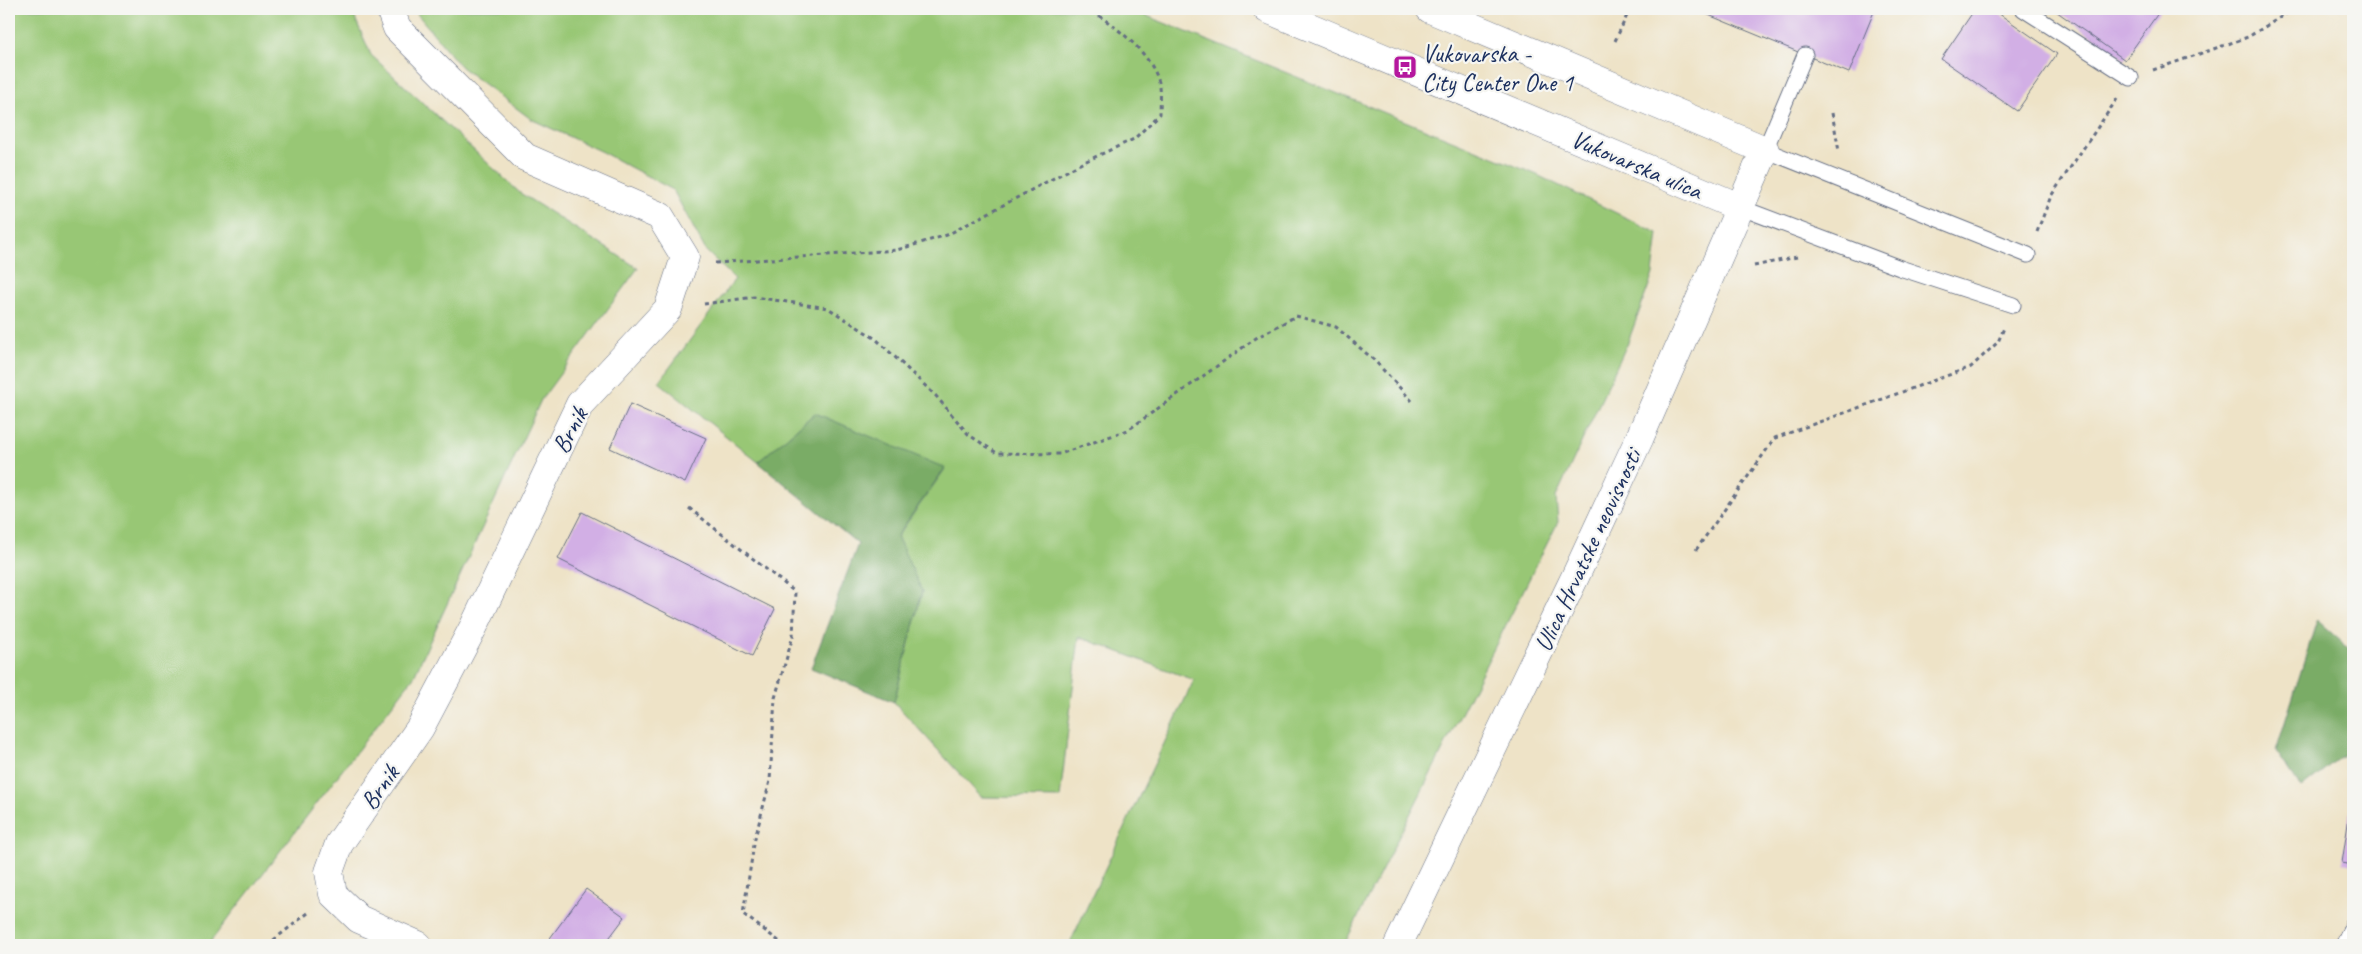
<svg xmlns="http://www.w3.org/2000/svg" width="2362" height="954" font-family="Caveat,sans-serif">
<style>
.green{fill:#98c775;stroke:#5a7b6a}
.forest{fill:#7aac66;stroke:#4a6e62}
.building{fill:#d2afe5}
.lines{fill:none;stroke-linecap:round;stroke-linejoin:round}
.service-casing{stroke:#656e83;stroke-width:17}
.minor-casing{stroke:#656e83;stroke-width:29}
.tertiary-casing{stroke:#656e83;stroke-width:29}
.path{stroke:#656e83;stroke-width:3;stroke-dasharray:4 4;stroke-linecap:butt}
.service{stroke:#fff;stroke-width:15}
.minor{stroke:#fff;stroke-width:28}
.tertiary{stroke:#fff;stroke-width:28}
.labels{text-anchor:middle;stroke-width:4.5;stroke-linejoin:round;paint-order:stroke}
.poi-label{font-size:25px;fill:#1b2f5e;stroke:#f6f6f2;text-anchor:start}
.street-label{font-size:25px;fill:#1b2f5e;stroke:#f6f6f2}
</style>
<rect width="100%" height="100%" fill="#f6f6f2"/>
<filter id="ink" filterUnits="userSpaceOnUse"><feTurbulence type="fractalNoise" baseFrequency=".02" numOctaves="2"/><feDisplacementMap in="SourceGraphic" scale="10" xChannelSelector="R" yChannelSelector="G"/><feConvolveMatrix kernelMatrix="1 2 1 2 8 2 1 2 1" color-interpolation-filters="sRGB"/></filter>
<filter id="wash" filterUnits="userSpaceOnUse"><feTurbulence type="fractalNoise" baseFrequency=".0096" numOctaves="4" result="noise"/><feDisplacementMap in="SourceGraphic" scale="20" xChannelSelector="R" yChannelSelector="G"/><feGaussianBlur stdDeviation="1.12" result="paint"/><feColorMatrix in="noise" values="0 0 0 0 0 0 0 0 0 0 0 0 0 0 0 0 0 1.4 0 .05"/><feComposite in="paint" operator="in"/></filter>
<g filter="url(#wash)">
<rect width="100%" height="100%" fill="#eee3c7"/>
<!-- green -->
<g class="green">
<polygon points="9,9 351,9 371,55 520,193 638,268 541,400 413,678 208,945 9,945"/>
<polygon points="413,9 1130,9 1535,174 1658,233 1653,274 1628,342 1556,497 1558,522 1344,945 1069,945 1194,680 1079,637 1060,798 981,797 894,702 922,592 897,537 945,469 815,413 758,462 659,382 735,279 706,251 673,190 602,152 531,119 461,67"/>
</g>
<!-- forest -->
<g class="forest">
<polygon points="815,413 945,468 897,536 922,591 894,702 811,668 858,544 758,462"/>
<polygon points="2317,620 2353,652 2353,747 2301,788 2276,751"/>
</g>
<g id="blocks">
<!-- building -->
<g class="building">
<polygon points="1694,9 1875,9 1849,73"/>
<polygon points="1975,9 1992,9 2057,54 2017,111 1941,59"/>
<polygon points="2053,9 2161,9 2125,60"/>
<polygon points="630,404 706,438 685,483 610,448"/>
<polygon points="582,512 775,609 752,656 558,559"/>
<polygon points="2352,797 2353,797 2353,865 2342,863"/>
<polygon points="586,889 625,917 604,945 545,945"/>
</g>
</g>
</g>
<g filter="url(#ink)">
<use href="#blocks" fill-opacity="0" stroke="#656e83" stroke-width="1"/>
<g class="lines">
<!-- service casing -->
<g class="service-casing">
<g id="service">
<polyline points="2023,9 2131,78"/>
<polyline points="1805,55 1765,150 2028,255"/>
<polyline points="1739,207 1900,268 2013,305"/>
<polyline points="2343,945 2353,925"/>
</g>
</g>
<!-- minor casing -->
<g class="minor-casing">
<polyline id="minor" points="390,9 397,28 525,157 660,216 685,257 668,309 580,404 474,626 420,728 339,844 329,872 333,894 359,919 418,945"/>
</g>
<!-- tertiary casing -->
<g class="tertiary-casing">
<g id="tertiary">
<polyline points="1267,9 1739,207"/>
<polyline points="1398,945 1575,577 1640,437 1765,150 1430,9"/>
</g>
</g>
<!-- path -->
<g class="path">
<polyline points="1615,41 1630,9"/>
<polyline points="2153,70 2248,37 2294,9"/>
<polyline points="1832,113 1839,151"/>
<polyline points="2037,232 2051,196 2117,99"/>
<path d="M715,263L897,250L947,235L1082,163L1134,139L1160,114C1160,106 1161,96 1160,87C1154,54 1115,26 1089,9"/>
<polyline points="1754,266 1797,257"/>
<polyline points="704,304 754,297 828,308 876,339 936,396 969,435 997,453 1060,454 1128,430 1256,338 1296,316 1336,327 1374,360 1412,401"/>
<polyline points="689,508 795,592 793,636 775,698 770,781 755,838 743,914 784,945"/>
<polyline points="1696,550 1775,438 1971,367 1998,342 2004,328"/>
<polyline points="267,945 308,913"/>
</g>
<!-- service -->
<use href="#service" class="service"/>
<!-- minor -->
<use href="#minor" class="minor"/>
<!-- tertiary -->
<use href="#tertiary" class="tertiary"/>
</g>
</g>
<!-- icons -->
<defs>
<g id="bus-square" transform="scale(1.25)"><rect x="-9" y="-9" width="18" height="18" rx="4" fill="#b5179e" stroke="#f6f6f2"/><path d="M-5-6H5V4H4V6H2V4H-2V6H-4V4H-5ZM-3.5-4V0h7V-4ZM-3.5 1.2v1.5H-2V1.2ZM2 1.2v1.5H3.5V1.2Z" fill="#fff"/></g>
</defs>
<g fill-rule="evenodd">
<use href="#bus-square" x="1405" y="67"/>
</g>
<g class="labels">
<!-- poi labels -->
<g class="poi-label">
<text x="1422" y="62">Vukovarska -<tspan x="1422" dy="29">City Center One 1</tspan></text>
</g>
<!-- street labels -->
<g class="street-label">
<text transform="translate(1637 164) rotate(23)" y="9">Vukovarska ulica</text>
<text transform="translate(569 430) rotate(-62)" y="9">Brnik</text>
<text transform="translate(1587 550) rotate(-65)" y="9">Ulica Hrvatske neovisnosti</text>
<text transform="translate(379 787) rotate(-55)" y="9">Brnik</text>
</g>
</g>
<!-- margin -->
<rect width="2362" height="954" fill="none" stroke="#f6f6f2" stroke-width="30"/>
</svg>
